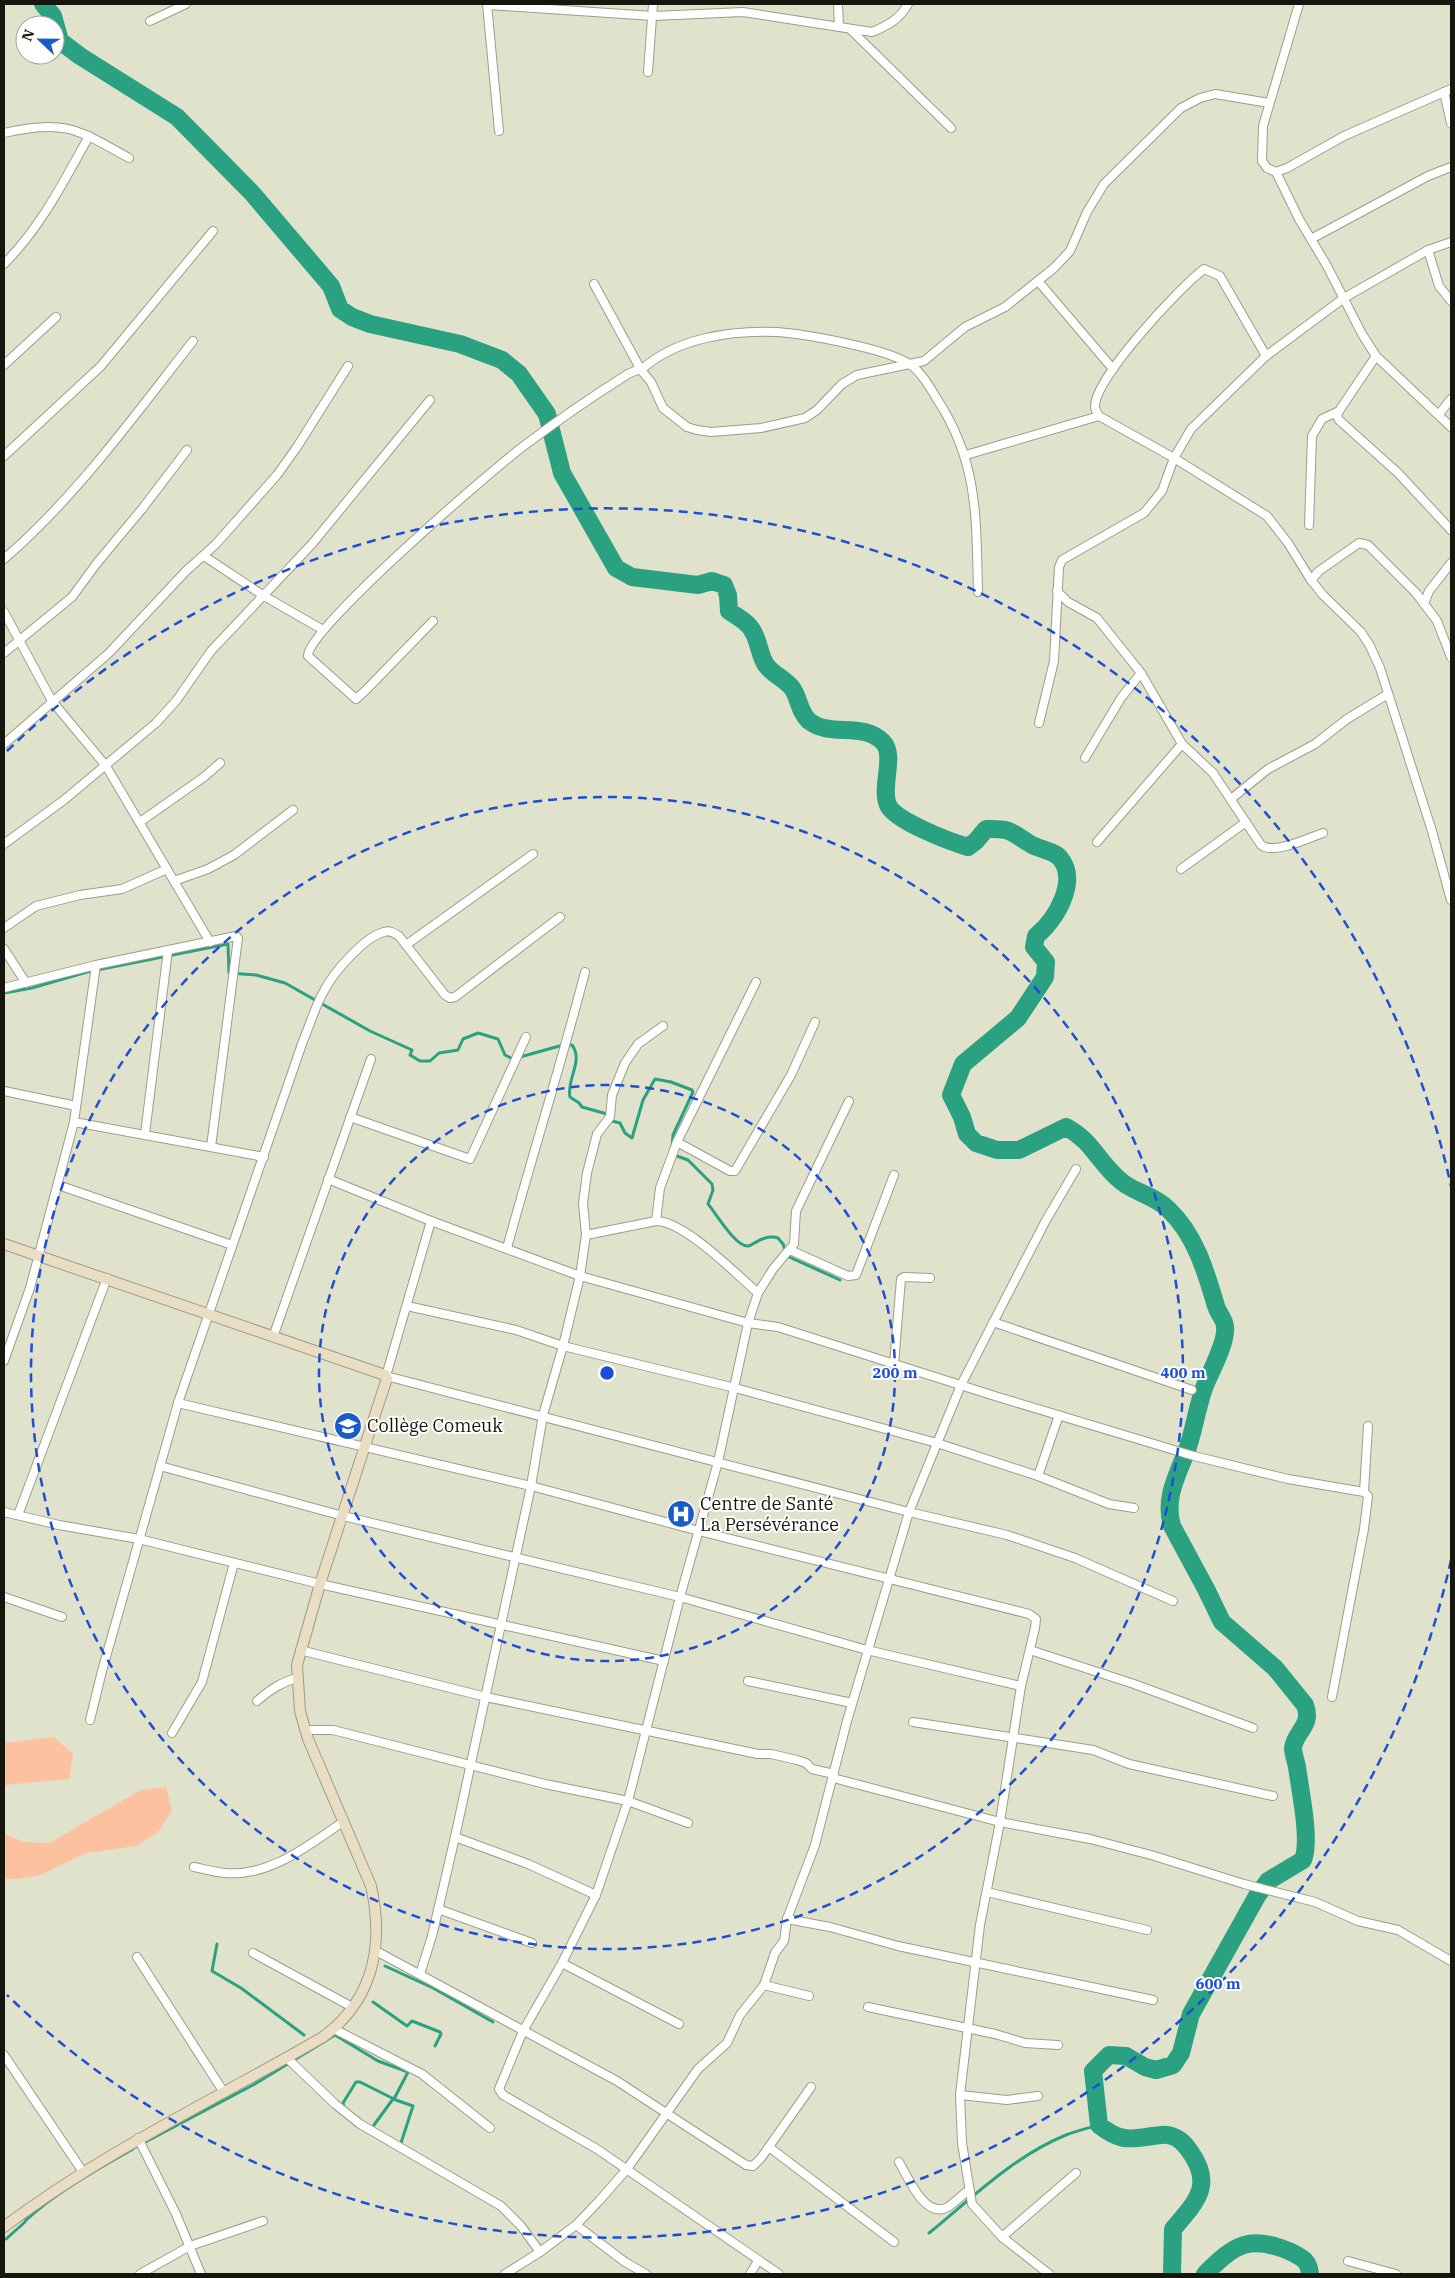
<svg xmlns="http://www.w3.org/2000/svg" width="1455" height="2278" font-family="'IBM Plex Serif',serif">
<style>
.green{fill:#fcc2a0}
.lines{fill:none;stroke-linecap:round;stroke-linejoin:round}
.stream{stroke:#2aa282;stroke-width:3}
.river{stroke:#2aa282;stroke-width:18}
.street-casing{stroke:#9c9e88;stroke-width:10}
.secondary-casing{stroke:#9c9e88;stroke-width:12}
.street{stroke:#fff;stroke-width:8}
.secondary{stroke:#eaddc3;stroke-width:10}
.ring{fill:none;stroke:#1d4ed8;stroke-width:2.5;stroke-dasharray:9 6}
.labels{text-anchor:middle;stroke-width:4;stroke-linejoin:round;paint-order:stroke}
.poi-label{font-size:18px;fill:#16160e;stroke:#fff;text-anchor:start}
.centre{fill:#1d4ed8;stroke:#fff;stroke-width:2.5}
.ring-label{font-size:15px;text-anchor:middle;font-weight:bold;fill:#1d4ed8;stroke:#fff;stroke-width:4;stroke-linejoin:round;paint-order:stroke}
</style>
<rect width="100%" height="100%" fill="#e0e2cb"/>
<!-- green -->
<g class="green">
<polygon points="54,1737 73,1754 69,1779 4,1785 4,1743"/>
<polygon points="166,1787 172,1811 158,1832 136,1846 86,1853 40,1875 19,1879 4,1879 4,1834 24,1842 49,1843 141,1790"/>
</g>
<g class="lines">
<!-- stream -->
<g class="stream">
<path d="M4,993L32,988L87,972L228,944L229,973L256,975L285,983L370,1031L412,1050L410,1055L420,1061H430L439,1053L458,1050L463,1039L478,1033L498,1039L505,1055L513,1059L563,1045H572C584,1061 566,1080 570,1097L579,1103L582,1107L607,1114L612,1121L620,1123L625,1133L632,1138L643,1100L655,1079L671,1082L692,1090L693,1092L673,1135L672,1148"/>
<path d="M674,1155L688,1160L712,1184L713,1190L708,1204C716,1213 739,1253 751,1245C759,1240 768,1235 778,1238L783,1244L787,1256L840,1280"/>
<polyline points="320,1440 337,1444"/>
<polyline points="217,1944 212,1971 241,1988 304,2035"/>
<polyline points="385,1966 433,1988 493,2022"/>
<polyline points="373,2002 407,2026 412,2021 440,2032 441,2034 435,2046"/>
<polyline points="374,2125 393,2099 413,2106 400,2146"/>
<polyline points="136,2147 253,2085 335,2035 378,2061 408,2072 394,2099 360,2082 356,2082 343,2103 344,2108"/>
<path d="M25,2221C56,2192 96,2170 133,2149"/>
<path d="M929,2233C972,2198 1014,2156 1066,2135C1076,2131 1088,2128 1099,2125"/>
<polyline points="6,2239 25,2222"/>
</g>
<!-- river -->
<g class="river">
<path d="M43,4L53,16L60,41L80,56L177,117L252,193L331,286L340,309L352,317L370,324L460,344L502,360L519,374L547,414L562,473L616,568L632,577L698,585L712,581L724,585L728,595L729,611C736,616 748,622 752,630C759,640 759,655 766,665C772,674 785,679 792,688C799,697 799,712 809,721C831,738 862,721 883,742C896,756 880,787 888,805C895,821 951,842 968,847L976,841L986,829C1013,828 1011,833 1032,845C1040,849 1054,851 1060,858C1079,881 1056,920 1036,936L1034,947L1046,962L1045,977L1018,1018L963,1064L951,1095L962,1117L967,1134L976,1143L997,1150H1019L1066,1127C1093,1141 1099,1164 1122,1182C1136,1193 1155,1196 1168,1209C1195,1234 1206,1272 1216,1306C1218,1313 1225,1320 1225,1327C1227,1343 1210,1372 1204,1388C1197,1408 1194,1430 1187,1450C1177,1476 1164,1498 1172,1526L1206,1589L1222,1622L1275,1668L1305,1705C1313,1726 1295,1731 1293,1748C1293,1754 1296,1761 1297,1767C1300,1790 1311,1840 1303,1860L1268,1881L1257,1896L1191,2014L1181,2053L1173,2065L1156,2070L1145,2067L1126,2056L1109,2055L1093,2071L1099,2125C1119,2141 1128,2140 1153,2136C1157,2136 1163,2134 1168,2135C1179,2137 1185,2144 1191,2153C1214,2186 1195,2203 1173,2229L1172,2274"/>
<path d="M1205,2274C1235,2244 1250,2234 1291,2252C1303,2258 1309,2261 1310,2274"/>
</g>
<!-- street casing -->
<g class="street-casing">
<g id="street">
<polyline points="487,4 499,131"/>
<polyline points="838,4 839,27"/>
<polyline points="1299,4 1263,126 1262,161 1267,168 1276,172 1287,168 1344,136 1451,89"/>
<path d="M488,5L653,16L743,12L872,32C887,26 900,19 908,4"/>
<polyline points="150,21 186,4"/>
<polyline points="850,29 951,128"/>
<polyline points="648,72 653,4"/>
<polyline points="1444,92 1451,123"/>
<path d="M4,133C65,119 77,129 129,158"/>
<polyline points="1276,172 1299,219 1327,266 1362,334 1376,356 1451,427"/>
<polyline points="1311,239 1428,176 1451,167"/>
<polyline points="1428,250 1439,286 1451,301"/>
<path d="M4,264C41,227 64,181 89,136"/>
<polyline points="1038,281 1113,369"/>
<polyline points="594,284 641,370 651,382 663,408 687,427 697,430 711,432 761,428 805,418 817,410 842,384 857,375 924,361 965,327 1005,307 1054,268 1070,251 1087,212 1104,184 1181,108 1200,98 1215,94 1269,103"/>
<path d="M1266,356L1220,276L1204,269C1180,287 1095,378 1095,406C1095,410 1097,413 1099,416L1174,458L1267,516L1288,543L1311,580L1323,595L1361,632L1370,646L1380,668L1432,831L1451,900"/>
<polyline points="1376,356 1339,411 1337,416 1339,420 1398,473 1451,530"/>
<polyline points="4,365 56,317"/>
<polyline points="1439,414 1451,399"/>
<polyline points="966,455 1099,416"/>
<polyline points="4,456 101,366 213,231"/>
<polyline points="1309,525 1312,436 1322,419 1339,411"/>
<polyline points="204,556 264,596 323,630"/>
<path d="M4,559C76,497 134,416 193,341"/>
<polyline points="1311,580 1319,571 1359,543 1368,545 1416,593 1437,621 1451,657"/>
<path d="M1057,591L1068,602L1097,618L1141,673L1182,744L1213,773L1261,845C1274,855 1308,838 1323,833"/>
<polyline points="1424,604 1429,591 1451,563"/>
<polyline points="4,612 52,701 106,766 210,942"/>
<path d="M433,621L366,690L356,699L308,656C307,629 494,468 525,445C558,420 593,396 628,374L637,370H641C676,338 731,330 777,332C804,334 892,349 912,366C923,374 930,388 937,399C979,463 976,519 978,592"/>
<polyline points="4,653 72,597 97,563 142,509 187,450"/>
<polyline points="1039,723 1054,661 1059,567 1062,560 1144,513 1162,491 1174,458 1191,429 1266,356 1344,298 1428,250 1451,242"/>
<polyline points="4,744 109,653 186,571 216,544 277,475 297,447 348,366"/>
<polyline points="1085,758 1121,698 1141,673"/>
<polyline points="1231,799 1268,769 1315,744 1347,719 1388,694"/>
<polyline points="140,822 204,777 220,763"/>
<polyline points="1097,842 1182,744"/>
<polyline points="4,844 64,800 156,723 176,701 211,651 312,544 430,400"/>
<polyline points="1181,869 1246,822"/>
<polyline points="174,881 208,869 234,855 293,810"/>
<polyline points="4,928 36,906 80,895 122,889 167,869"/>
<polyline points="406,945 533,854"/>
<polyline points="4,949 26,983"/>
<polyline points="4,988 96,965 236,936 238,938 211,1147"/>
<polyline points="4,1091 76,1106"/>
<polyline points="350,1117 470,1159 526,1037"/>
<polyline points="74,1122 264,1157"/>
<polyline points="145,1134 168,950"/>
<polyline points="677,1142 730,1171 735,1171 791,1075 815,1022"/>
<polyline points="328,1179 431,1221 580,1276 748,1323 778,1327 998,1397 1194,1456 1288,1479 1364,1492"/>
<polyline points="58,1185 232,1245"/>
<polyline points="431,1221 386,1376 909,1512 1007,1535 1075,1558 1173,1601"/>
<polyline points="656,1221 660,1188 677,1142 756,982"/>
<path d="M586,1235L656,1221C684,1221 735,1273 758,1293"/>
<path d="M507,1248C532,1156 561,1065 585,972"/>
<polyline points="790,1250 848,1276 856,1275 894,1175"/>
<polyline points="407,1306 516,1330 563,1346 735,1388 937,1443 1038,1476 1109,1504 1134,1508"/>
<polyline points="993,1322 1192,1390"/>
<polyline points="273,1337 371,1059"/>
<polyline points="4,1361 30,1288 74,1122 96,965"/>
<polyline points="894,1364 901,1279 904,1277 930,1278"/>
<polyline points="178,1403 531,1486 699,1531 1029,1614 1036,1619 1035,1628 1021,1686 1000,1822 980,1925 960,2095 962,2143 972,2204 1002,2237 1049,2274"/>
<polyline points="160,1466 343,1516 680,1597 867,1650 1021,1686"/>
<polyline points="1038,1476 1059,1415"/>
<polyline points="4,1512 59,1525 139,1539 320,1584 664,1661"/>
<polyline points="18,1515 107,1278"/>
<polyline points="4,1597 62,1617"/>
<polyline points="300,1650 486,1697 758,1754 771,1754 797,1760 806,1763 812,1769 834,1774"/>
<polyline points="1030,1650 1134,1684 1253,1728"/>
<polyline points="748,1681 852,1703"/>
<polyline points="1332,1697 1364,1529 1368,1496 1364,1492 1368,1426"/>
<path d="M257,1701C270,1690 281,1682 297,1678"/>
<path d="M90,1720L102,1671L178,1403L303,1041C310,1025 315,1006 324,991C333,973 364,937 384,932C390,930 394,933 399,936L445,995L450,998L455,997L560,917"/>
<polyline points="913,1722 1093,1750 1129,1764 1273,1796"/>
<polyline points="305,1730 333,1730 545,1784 628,1801 688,1823"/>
<polyline points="172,1733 202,1682 234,1563"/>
<polyline points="833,1778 1000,1822 1090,1839 1151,1855 1244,1884 1315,1902 1358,1921 1398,1930 1451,1961"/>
<polyline points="455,1837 528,1864 596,1895"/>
<path d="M194,1867C204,1869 215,1872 225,1873C270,1877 309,1845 344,1821"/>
<polyline points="987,1892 1147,1930"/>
<polyline points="438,1909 532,1943"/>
<polyline points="787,1919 830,1927 898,1946 1153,2000"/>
<polyline points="376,1951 617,2081 746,2165 753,2166 761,2158 811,2087"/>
<polyline points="253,1953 352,2007"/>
<polyline points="137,1957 223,2091"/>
<polyline points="562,1963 679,2024"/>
<polyline points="420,1974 432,1936 455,1837 531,1486 543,1415 563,1346 580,1276 586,1235 583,1203 587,1173 597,1134 610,1117 612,1095 625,1063 638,1044 663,1026"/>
<polyline points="764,1985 809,1996"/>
<polyline points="868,2007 995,2034 1025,2043 1058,2045"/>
<polyline points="334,2029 422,2074 490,2128"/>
<polyline points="4,2055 83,2172"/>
<polyline points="287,2058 335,2104 360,2124 501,2206 521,2226 540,2252"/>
<polyline points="960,2095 1007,2100 1038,2096"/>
<polyline points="138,2138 176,2214 201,2274"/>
<polyline points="769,2147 894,2242"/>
<path d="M899,2162C908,2177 925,2220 948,2207C954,2203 960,2197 966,2192H970"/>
<polyline points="576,2225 625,2262 646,2274"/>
<polyline points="1002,2237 1076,2173"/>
<polyline points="1348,2261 1396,2274"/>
<polyline points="140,2274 190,2246 263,2221"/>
<polyline points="505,2274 540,2252 576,2225 599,2201 627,2169 698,2069 727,2043 740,2015 764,1985 775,1953 784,1941 787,1919 815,1845 847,1721 909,1512 961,1385 1045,1222 1076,1169"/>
<polyline points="750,2274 758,2261"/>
<polyline points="779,2274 597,2149 503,2095 499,2089 523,2031 562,1963 596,1895 628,1801 680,1597 718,1462 748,1323 758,1293 773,1269 794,1244 796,1211 849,1101"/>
</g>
</g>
<!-- secondary casing -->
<g class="secondary-casing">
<path id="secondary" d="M4,1244L385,1375L387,1378L320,1584L297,1665L300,1711L308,1739L371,1886C384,1944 374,1999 323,2037C216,2099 103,2152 4,2227"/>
</g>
<!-- street -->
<use href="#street" class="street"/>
<!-- secondary -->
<use href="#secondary" class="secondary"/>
</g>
<!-- distance rings -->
<g class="ring">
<circle cx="607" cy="1373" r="288"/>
<circle cx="607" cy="1373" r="576"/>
<path d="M1451 1560A864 864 0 0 1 7 1995M7 751A864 864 0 0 1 1451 1186"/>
</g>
<!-- icons -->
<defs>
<g id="school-disc" transform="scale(1.4375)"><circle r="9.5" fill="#195bc7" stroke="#fff"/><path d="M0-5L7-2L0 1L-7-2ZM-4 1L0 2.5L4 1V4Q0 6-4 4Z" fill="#fff"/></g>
<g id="hospital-disc" transform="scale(1.4375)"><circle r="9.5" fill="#195bc7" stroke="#fff"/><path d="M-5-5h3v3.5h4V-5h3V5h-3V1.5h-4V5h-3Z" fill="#fff"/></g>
</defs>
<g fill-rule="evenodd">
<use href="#school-disc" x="348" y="1426"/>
<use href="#hospital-disc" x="681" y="1514"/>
</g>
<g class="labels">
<!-- poi labels -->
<g class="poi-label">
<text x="367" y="1432">Collège Comeuk</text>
<text x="700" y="1510">Centre de Santé<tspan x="700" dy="21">La Persévérance</tspan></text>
</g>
</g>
<circle cx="607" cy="1373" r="8" class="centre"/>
<g class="ring-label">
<text x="895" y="1378">200 m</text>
<text x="1183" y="1378">400 m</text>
<text x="1218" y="1989">600 m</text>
</g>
<!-- border -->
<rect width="1455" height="2278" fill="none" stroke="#16160e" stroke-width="10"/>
<!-- north arrow -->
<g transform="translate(40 40) rotate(292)"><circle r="24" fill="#ffffff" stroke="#a2a29f"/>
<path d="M0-4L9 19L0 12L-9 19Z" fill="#195bc7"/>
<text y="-8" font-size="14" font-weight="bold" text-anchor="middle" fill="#16160e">N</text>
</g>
</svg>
